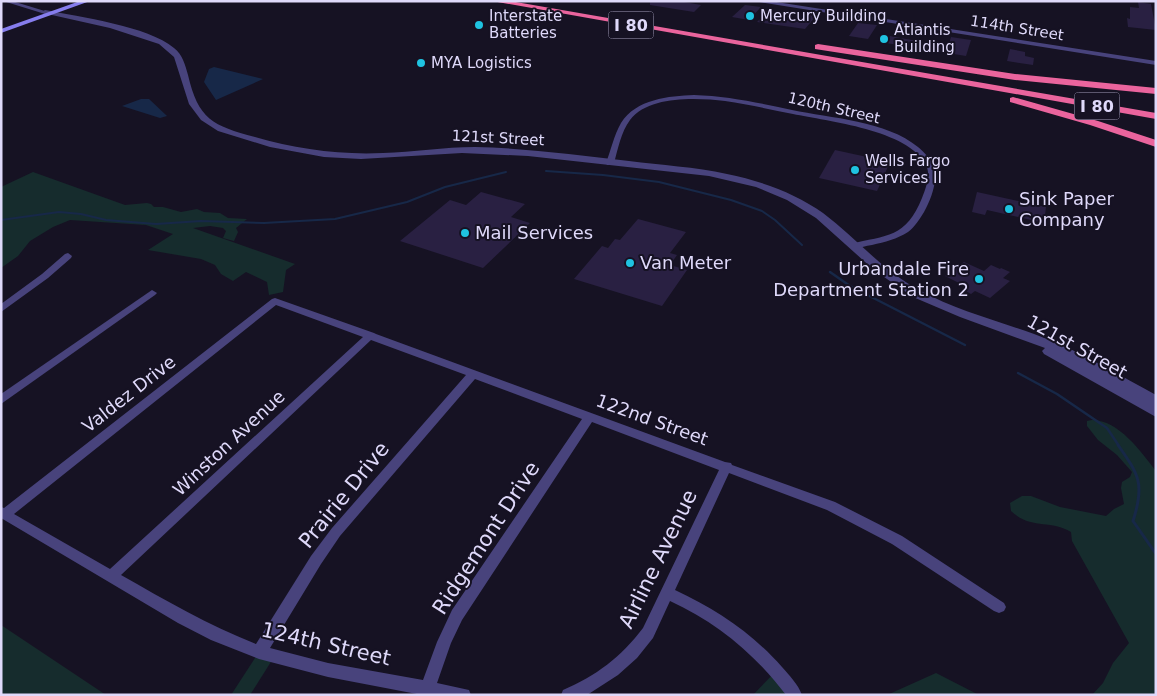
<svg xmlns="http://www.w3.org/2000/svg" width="1157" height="696" font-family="'DejaVu Sans',sans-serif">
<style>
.green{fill:#162c2d}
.water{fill:#172848}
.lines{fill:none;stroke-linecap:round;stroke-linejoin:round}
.stream-far2{stroke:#172848;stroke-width:2}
.stream-far1{stroke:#172848;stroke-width:2.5}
.stream{stroke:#172848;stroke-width:3}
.building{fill:#292042}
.minor{fill:#48437c;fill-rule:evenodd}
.tertiary{fill:#48437c;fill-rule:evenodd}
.secondary{fill:#867ded;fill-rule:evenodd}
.motorway{fill:#ea649d;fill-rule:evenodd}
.poi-dot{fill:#1fc3e1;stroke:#161223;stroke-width:2}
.labels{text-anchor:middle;stroke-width:4;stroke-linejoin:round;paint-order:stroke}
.far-poi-label{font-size:15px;fill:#dfd9fa;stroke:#161223;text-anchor:start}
.far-street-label{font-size:15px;fill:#dfd9fa;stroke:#161223}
.shield{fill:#161223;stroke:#a39dba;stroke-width:1}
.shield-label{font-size:16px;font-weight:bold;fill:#dfd9fa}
.poi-label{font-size:18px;fill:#dfd9fa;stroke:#161223;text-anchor:start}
.street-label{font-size:18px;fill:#dfd9fa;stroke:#161223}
.near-street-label{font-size:21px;fill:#dfd9fa;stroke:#161223}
</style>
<rect width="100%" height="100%" fill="#161223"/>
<!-- green -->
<g class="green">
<polygon points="33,172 125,205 147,203 151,204 154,207 163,207 181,212 197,209 204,212 220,213 228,218 247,219 236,228 238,232 234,241 223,238 226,231 223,228 210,226 193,228 295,264 286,270 283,292 269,295 267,282 246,272 233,281 221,274 215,265 201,259 148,250 173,234 146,225 70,220 53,227 30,241 18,256 1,268 1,187"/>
<path d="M1092,420C1119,420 1141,452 1156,471V695H1092L1103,683L1113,663L1129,643L1072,541L1071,532C1050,519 1031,530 1011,511L1010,503L1022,496H1031L1060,507L1106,516L1114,509L1124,504L1121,488L1122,482L1130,477L1132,472L1117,455L1098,440L1087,426V421Z"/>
<polygon points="1,625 106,695 1,695"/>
<polygon points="259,652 274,657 250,695 231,695"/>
<polygon points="776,671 795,695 753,695"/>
<polygon points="936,673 979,695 887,695"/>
</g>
<!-- water -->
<g class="water">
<polygon points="214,67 263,79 216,100 204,82 209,69"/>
<polygon points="141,99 149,99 167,116 160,118 122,106"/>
</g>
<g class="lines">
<!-- stream-far2 -->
<g class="stream-far2">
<polyline points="546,171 603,175 659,182 731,200 762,211 775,220 802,245"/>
<polyline points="1,220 59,212 81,214 106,220 156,224 201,221 264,223 335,219 407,202 445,187 506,172"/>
</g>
<!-- stream-far1 -->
<g class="stream-far1">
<polyline points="830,272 850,286 965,345"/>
<polyline points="1018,373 1057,394 1107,428 1119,446"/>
</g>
<!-- stream -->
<path class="stream" d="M1118,445C1139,475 1145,484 1133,521L1156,554"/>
</g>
<!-- building -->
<g class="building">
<polygon points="650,1 679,1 701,5 694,12 650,5"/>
<polygon points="1138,2 1151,4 1156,30 1128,27 1127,18 1130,19 1130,7 1139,8"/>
<polygon points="745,5 761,7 749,20 732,17"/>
<polygon points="798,13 816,16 805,29 757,22 763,16 779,19 777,21 794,19"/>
<polygon points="858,23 877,25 868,39 849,36"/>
<polygon points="890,36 928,43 926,48 949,44 951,37 971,40 966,56 886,43"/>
<polygon points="1010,49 1025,52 1025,56 1034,58 1033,65 1007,61"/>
<polygon points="835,150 890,162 877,191 819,178"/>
<polygon points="481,192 525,204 511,217 530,223 483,268 400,241 450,200 466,205"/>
<polygon points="977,192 1046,207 1044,223 987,210 985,215 972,212"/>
<polygon points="638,219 686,232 670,253 677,255 670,265 687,270 662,306 574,279 602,246 608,248 615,239 620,240"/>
<polygon points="964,262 984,271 991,265 1000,269 1001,268 1010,272 1003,278 1010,281 990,298 975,291 971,294 962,289 965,286 945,276"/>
</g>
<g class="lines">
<!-- minor -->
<g class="minor">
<polygon points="3,1 12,1 48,12 45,14"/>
<path d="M694,95C728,96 759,103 792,110C830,118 887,121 918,147C925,153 932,160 934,168C940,186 922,222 908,232C897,239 885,242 872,245C865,246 857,249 850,248V244C887,235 906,238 922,198C926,188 931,175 926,165C909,130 827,121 793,114C771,110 748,104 725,101C698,98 649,95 630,120C621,132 618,149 614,163L613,165H607L606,163C611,150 614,135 621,123C636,99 669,96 694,95Z"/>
<polygon points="68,253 72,256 71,258 48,278 1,312 1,304 42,274 65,254"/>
<polygon points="152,290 157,293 155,295 1,404 1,394"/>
<path d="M275,298L374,333L376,334L725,462L731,463L732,465L835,502L902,536L1004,603L1006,607L1004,611L999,613L994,611L892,544L827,510L729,473L675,590C716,609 752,633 782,667C789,675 798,684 802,695H786C755,654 716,622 670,601L653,638L637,658L618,675L587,695H561L563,690C596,676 621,657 643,628L719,470L592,422L462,620L451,643L437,683L469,690L471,695H422L328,677L259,659L211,640L178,623L1,518V507L4,508L272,299ZM276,305L363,337L110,569L14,514ZM371,340L466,375L332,528L311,556L256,644C208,625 165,600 121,575ZM475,379L582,419L452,610L437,642L423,680L328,663L270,648L321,564L340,536Z"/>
</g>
<!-- tertiary -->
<g class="tertiary">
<polygon points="753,1 770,1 1156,61 1156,65"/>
<path d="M45,10C80,17 148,26 174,48C183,55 185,65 188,75C198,119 213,126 255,137C296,149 339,155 383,153C413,152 444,147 475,147C526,148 578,155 629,161C661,165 695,167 727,174C761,181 795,193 823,213C856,238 882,270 919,290C961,313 1008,323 1052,341C1088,356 1121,376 1156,395V417L1044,354L1042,351L1045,348L960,317L913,297L874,270L816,218L787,200L756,187L709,176L528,156L462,153L361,159L324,157L270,147L218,131L201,120L189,104L174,57L159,44L110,28L43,13L42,12Z"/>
</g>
<!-- secondary -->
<polygon class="secondary" points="80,1 90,1 1,33 1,29"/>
<!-- motorway -->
<g class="motorway">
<polygon points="492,1 510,1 1156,113 1156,119"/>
<polygon points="818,44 1015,74 1156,88 1156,94 1015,80 815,49 815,45"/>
<polygon points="1013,97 1098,121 1156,140 1156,147 1090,125 1010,102 1010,98"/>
</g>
</g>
<!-- markers -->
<g class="poi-dot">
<circle cx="750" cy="16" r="5"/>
<circle cx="479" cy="25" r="5"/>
<circle cx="884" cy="39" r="5"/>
<circle cx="421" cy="63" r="5"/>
<circle cx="855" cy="170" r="5"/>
<circle cx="1009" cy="209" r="5"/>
<circle cx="465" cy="233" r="5"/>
<circle cx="630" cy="263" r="5"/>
<circle cx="979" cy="279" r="5"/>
</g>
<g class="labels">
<!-- far-poi labels -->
<g class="far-poi-label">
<text x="489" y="21">Interstate<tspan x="489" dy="17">Batteries</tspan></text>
<text x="760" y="21">Mercury Building</text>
<text x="894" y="35">Atlantis<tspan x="894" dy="17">Building</tspan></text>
<text x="431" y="68">MYA Logistics</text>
<text x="865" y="166">Wells Fargo<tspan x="865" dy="17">Services II</tspan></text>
</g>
<!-- far-street labels -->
<g class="far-street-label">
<text transform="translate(1017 28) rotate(9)" y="5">114th Street</text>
<text transform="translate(834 108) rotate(13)" y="5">120th Street</text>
<text transform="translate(498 138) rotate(3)" y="5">121st Street</text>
</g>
<!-- shield labels -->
<g class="shield">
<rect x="608.5" y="11.5" width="45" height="27" rx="4"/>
<rect x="1074.5" y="92.5" width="45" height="27" rx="4"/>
</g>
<g class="shield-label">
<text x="631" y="31">I 80</text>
<text x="1097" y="112">I 80</text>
</g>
<!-- poi labels -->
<g class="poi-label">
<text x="1019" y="205">Sink Paper<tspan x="1019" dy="21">Company</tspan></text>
<text x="475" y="239">Mail Services</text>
<text x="640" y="269">Van Meter</text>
<text x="969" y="275" text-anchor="end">Urbandale Fire<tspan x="969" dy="21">Department Station 2</tspan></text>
</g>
<!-- street labels -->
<g class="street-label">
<text transform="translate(1077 347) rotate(29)" y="6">121st Street</text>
<text transform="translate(129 394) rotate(-38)" y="6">Valdez Drive</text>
<text transform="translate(652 420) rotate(20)" y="6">122nd Street</text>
<text transform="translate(229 443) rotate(-43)" y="6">Winston Avenue</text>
</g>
<!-- near-street labels -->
<g class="near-street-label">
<text transform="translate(344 495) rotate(-51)" y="7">Prairie Drive</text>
<text transform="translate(486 538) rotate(-57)" y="7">Ridgemont Drive</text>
<text transform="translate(658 559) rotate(-64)" y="7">Airline Avenue</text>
<text transform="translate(326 644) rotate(13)" y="7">124th Street</text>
</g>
</g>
<!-- border -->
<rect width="1157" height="696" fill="none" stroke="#dfd9fa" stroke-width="5"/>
</svg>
